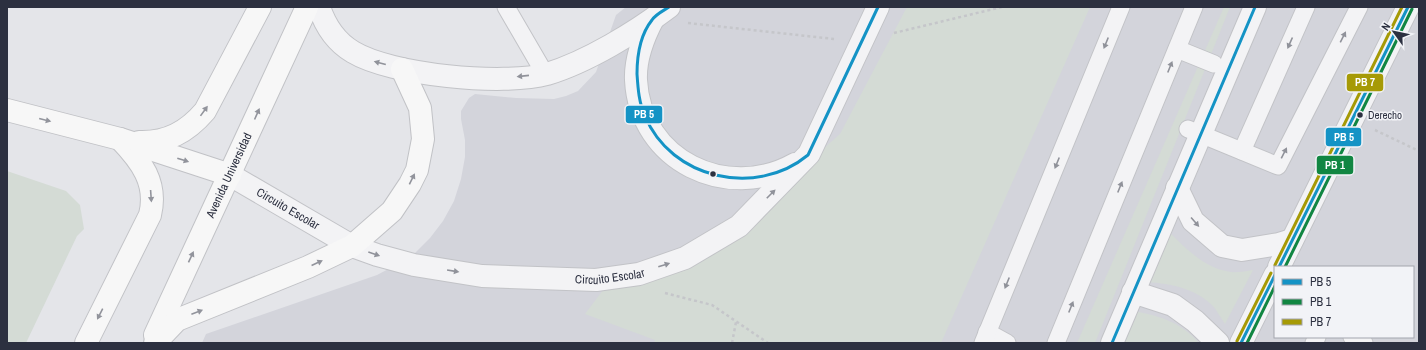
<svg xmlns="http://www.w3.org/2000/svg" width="1426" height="350" font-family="'Archivo Narrow',sans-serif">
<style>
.built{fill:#d3d4db;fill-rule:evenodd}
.green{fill:#d4dbd5}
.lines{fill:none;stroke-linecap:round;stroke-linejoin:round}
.service-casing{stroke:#c2c3c7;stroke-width:19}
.tertiary-casing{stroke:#c2c3c7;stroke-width:24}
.secondary-casing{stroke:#c2c3c7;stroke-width:24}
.primary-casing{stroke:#c1c2c6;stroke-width:24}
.path{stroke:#c5c6ca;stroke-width:2.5;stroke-dasharray:3 3;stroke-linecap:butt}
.service{stroke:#f3f3f5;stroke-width:17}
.tertiary{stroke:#f3f3f5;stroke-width:22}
.secondary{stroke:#f7f7f7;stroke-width:22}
.primary{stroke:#f7f7f7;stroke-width:22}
.bus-1-casing{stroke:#f2f3f7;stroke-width:6}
.bus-2-casing{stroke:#f2f3f7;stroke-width:6}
.bus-3-casing{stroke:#f2f3f7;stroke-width:6}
.bus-1{stroke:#1493c5;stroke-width:3}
.bus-2{stroke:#118642;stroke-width:3}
.bus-3{stroke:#a69a06;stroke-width:3}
.oneway{fill:#90929a}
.oneway2{fill:#92949c}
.bus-dot{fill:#2c3040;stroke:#f2f3f7;stroke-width:1.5}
.labels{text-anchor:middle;stroke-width:3;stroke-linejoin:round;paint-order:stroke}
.bus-label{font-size:11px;fill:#2c3040;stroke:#f2f3f7;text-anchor:start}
.street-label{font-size:12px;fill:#2c3040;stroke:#f2f3f7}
.line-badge{stroke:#f2f3f7;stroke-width:1.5}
.badge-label{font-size:11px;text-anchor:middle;font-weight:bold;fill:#fff}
</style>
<rect width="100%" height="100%" fill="#e4e5e9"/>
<!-- built -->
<path class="built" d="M626,7H1419V343H202L206,334L377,275L396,265L414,254L430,238L443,221L454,201L461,179L465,157V140L461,119V111L469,98L475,94L516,98L554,99L566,96L578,91L596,72L616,15ZM1275,267H1413V337H1275Z"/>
<!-- green -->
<g class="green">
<polygon points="907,7 1090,7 941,343 654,343 655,340 585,314 613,277 680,261 759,206 840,134"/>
<polygon points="1224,7 1230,7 1095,343 1077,343"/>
<polygon points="7,171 66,191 80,205 84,229 77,236 26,343 7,343"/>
<path d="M1169,232C1186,249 1206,269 1231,272C1238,273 1246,271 1253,270L1225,324C1221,318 1217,311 1213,306C1195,288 1171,284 1148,282Z"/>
<path d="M1138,312C1161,316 1183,324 1199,343H1124Z"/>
</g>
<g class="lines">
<!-- service casing -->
<g class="service-casing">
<g id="service">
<polyline points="506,7 545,74"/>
<polyline points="1177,49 1214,64"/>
<polyline points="1188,129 1278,166 1359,7"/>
<polyline points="1242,151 1306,7"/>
<polyline points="987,332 1007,343"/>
<polyline points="1352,337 1364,343"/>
<polyline points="983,343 1121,7"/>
<polyline points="1056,343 1194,7"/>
<polyline points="1314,343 1317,337"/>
</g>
</g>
<!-- tertiary casing -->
<g class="tertiary-casing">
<g id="tertiary">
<path d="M319,7C325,25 336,42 353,52C391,75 503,86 547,74C587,62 636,32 669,7"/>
<path d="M653,19C643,38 635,58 636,80C640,161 727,202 795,164"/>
<path id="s1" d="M230,175L352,246L377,255L414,265L482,276L596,280L639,274L685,258L739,226L809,154L878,7"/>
<polyline points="1177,188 1193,221 1222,246 1242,250 1279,244 1292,240"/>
<polyline points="1279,267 1408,7"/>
<polyline points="1133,292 1173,305 1195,321 1218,343"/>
<polyline points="1112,343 1255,7"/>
<polyline points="1241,343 1275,275"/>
</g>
</g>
<!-- secondary casing -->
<g class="secondary-casing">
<path id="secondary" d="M86,343L150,215C158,183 141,161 120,139"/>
</g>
<!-- primary casing -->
<g class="primary-casing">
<g id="primary">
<polyline points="7,110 120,139 230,175"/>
<path d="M139,142C167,143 187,132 205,111L260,7"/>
<path id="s2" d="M155,335L307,7"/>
<polyline points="155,343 177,320 308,267 352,246 392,211 410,184 417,170 423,139 420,108 402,69"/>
</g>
</g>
<!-- path -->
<g class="path">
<polyline points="688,23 834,39"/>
<polyline points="894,33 1002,7"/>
<polyline points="1375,130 1419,151"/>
<polyline points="665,293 712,305 768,343"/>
<polyline points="732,343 736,322"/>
</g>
<!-- service -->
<use href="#service" class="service"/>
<!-- tertiary -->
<use href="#tertiary" class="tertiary"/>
<!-- secondary -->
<use href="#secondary" class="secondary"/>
<!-- primary -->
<use href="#primary" class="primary"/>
<!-- bus-1 casing -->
<g class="bus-1-casing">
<g id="bus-1">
<path d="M669,7C663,11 656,14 652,20C640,35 637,56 637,74C638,89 639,103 645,116C671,179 756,198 808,155L878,7"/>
<polyline points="1279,267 1408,7"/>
<polyline points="1112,343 1255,7"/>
<polyline points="1241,343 1275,275"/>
</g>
</g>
<!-- bus-2 casing -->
<g class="bus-2-casing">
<g id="bus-2">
<polyline points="1285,267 1412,9"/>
<polyline points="1247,343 1275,286"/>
</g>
</g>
<!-- bus-3 casing -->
<g class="bus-3-casing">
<g id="bus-3">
<polyline points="1275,265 1402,7"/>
<polyline points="1237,341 1271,273"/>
</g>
</g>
<!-- bus-1 -->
<use href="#bus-1" class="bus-1"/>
<!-- bus-2 -->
<use href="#bus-2" class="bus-2"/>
<!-- bus-3 -->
<use href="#bus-3" class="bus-3"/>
</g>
<!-- one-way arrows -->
<defs><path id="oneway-solid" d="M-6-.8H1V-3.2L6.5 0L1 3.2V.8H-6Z"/></defs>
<g class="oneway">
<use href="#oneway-solid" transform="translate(1343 37) rotate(-63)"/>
<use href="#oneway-solid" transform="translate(1106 43) rotate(112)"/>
<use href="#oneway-solid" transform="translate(1290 43) rotate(114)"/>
<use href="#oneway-solid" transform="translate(380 63) rotate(-165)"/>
<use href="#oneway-solid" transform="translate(1170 67) rotate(-68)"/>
<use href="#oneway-solid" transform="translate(523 76) rotate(174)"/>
<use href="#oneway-solid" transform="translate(1284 153) rotate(-63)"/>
<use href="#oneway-solid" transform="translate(1057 163) rotate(112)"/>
<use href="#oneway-solid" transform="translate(1120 187) rotate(-68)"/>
<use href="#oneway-solid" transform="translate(771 194) rotate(-45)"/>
<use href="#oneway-solid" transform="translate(1195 222) rotate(49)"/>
<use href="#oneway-solid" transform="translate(374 254) rotate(19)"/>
<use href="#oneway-solid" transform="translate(664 265) rotate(-18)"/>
<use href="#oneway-solid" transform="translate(453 271) rotate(9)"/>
<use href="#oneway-solid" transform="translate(1007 283) rotate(112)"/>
<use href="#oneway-solid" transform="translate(1071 307) rotate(-68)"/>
</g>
<g class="oneway2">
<use href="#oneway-solid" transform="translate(204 111) rotate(-54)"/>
<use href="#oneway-solid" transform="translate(257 114) rotate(-66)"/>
<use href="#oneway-solid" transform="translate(45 120) rotate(14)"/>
<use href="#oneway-solid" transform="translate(183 160) rotate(18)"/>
<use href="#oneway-solid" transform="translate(412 179) rotate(-64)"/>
<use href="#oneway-solid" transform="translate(151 196) rotate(86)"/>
<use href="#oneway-solid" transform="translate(191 257) rotate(-65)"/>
<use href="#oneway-solid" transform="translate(317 263) rotate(-25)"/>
<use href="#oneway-solid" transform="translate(197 312) rotate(-21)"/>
<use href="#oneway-solid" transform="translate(100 314) rotate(117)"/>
</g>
<!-- markers -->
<g class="bus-dot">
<circle cx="1360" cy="115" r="3.5"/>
<circle cx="713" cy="174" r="3.5"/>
</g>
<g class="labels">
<!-- bus labels -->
<g class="bus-label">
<text x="1368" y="119">Derecho</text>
</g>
<!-- street labels -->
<g class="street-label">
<text dy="4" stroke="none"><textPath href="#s2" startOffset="176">Avenida Universidad</textPath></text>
<text dy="4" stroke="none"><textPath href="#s1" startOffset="67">Circuito Escolar</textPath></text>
<text dy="4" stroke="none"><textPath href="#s1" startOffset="403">Circuito Escolar</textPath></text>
</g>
</g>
<g class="line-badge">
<rect x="1346" y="73" width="38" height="19" rx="4" fill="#a69a06"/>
<rect x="625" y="105" width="38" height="19" rx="4" fill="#1493c5"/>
<rect x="1325" y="127" width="37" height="20" rx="4" fill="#1493c5"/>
<rect x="1316" y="155" width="38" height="20" rx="4" fill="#118642"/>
</g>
<g class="badge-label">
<text x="1365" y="86">PB 7</text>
<text x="644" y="118">PB 5</text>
<text x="1344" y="141">PB 5</text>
<text x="1335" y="169">PB 1</text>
</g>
<!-- border -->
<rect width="1426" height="350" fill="none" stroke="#2c3040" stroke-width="16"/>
<!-- legend -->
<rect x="1274" y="266" width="140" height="72" fill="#f2f3f7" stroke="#a3a5ae"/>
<rect x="1282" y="279" width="20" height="6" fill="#1493c5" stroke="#a3a5ae"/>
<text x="1310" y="286" font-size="12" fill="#2c3040">PB 5</text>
<rect x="1282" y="299" width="20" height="6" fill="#118642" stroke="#a3a5ae"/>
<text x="1310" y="306" font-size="12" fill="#2c3040">PB 1</text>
<rect x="1282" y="319" width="20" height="6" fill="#a69a06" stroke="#a3a5ae"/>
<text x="1310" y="326" font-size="12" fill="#2c3040">PB 7</text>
<!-- north arrow -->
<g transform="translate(1394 32) rotate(303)" stroke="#f2f3f7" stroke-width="3" paint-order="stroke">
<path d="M0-3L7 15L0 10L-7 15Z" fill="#2c3040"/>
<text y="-6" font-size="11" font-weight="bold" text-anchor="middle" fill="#2c3040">N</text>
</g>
</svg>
